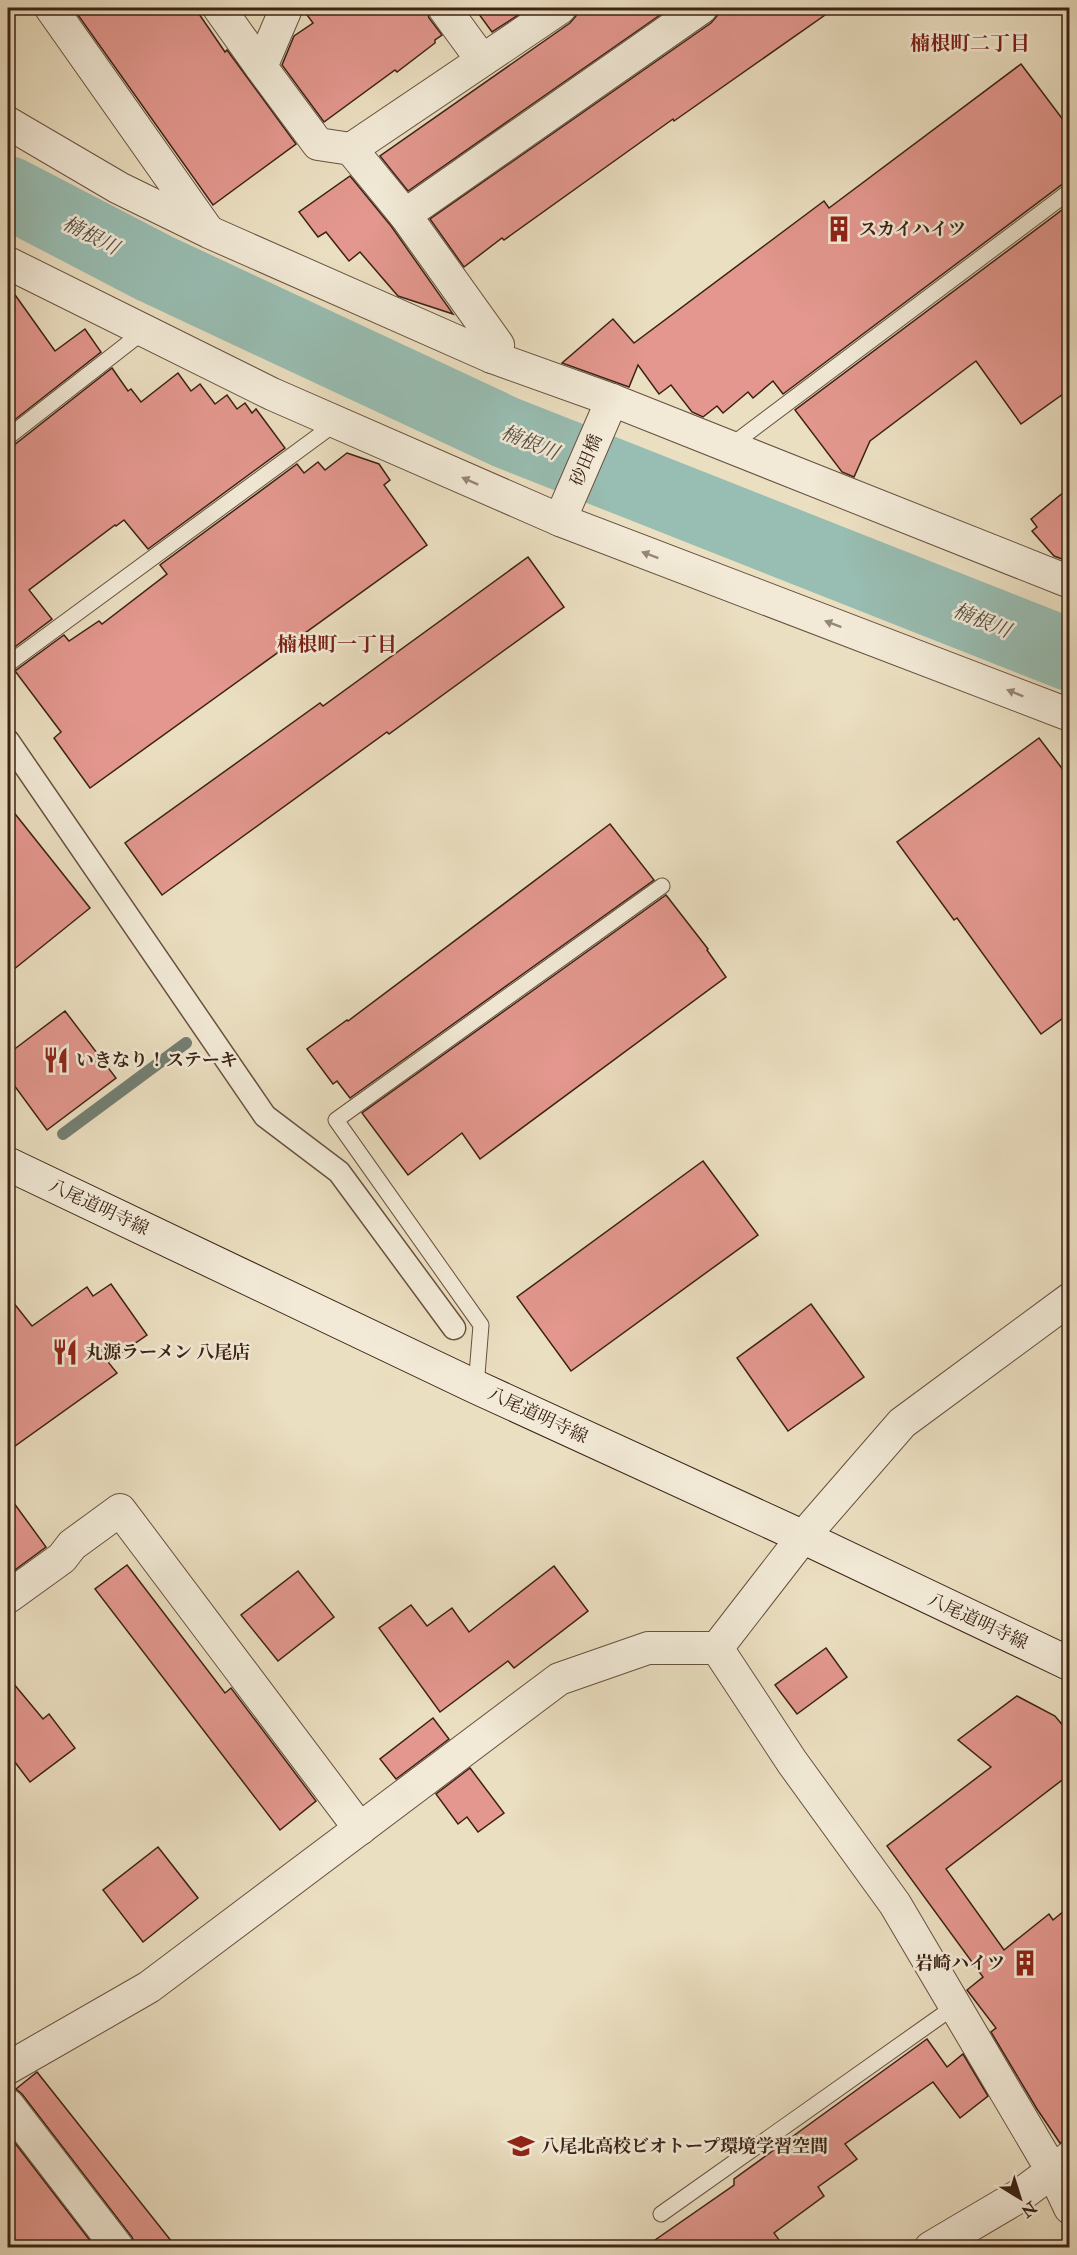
<svg xmlns="http://www.w3.org/2000/svg" width="1077" height="2255" font-family="'IM FELL Double Pica','Noto Serif JP',serif">
<style>
.lines{fill:none;stroke-linecap:round;stroke-linejoin:round}
.stream{stroke:#737f73;stroke-width:12}
.river{stroke:#98bdb2;stroke-width:72}
.building{fill:#e3978e;stroke:#3c2215;stroke-width:1.5}
.service-casing{stroke:#685140;stroke-width:17}
.pedestrian-casing{stroke:#685140;stroke-width:25}
.minor-casing{stroke:#685140;stroke-width:34}
.tertiary-casing{stroke:#685140;stroke-width:35}
.secondary-casing{stroke:#3c2215;stroke-width:35}
.service{stroke:#f2ead7;stroke-width:15}
.pedestrian{stroke:#f2ead7;stroke-width:22}
.minor{stroke:#f2ead7;stroke-width:32}
.tertiary{stroke:#f2ead7;stroke-width:33}
.secondary{stroke:#f2ead7;stroke-width:33}
.oneway{fill:#978676}
.labels{text-anchor:middle;stroke-width:5;stroke-linejoin:round;paint-order:stroke}
.poi-label{font-size:18px;font-weight:bold;fill:#3c2215;stroke:#f2ead7;text-anchor:start}
.street-label{font-size:18px;fill:#3c2215;stroke:#f2ead7}
.neighbourhood-label{font-size:20px;font-weight:bold;fill:#7a1f14;stroke:#f2ead7}
.water-label{font-size:20px;font-style:italic;fill:#585044;stroke:#f2ead7}
</style>
<rect width="100%" height="100%" fill="#ebdfc1"/>
<filter id="stains"><feTurbulence type="fractalNoise" baseFrequency=".00333" numOctaves="4"/><feColorMatrix values="0 0 0 0 .2 0 0 0 0 .09 0 0 0 0 .02 0 0 0 .5 -.17"/></filter>
<radialGradient id="worn" r=".72"><stop offset=".6" stop-color="#630" stop-opacity="0"/><stop offset="1" stop-color="#630" stop-opacity=".3"/></radialGradient>
<g class="lines">
<!-- stream -->
<polyline class="stream" points="63,1134 186,1043"/>
<!-- river -->
<polyline class="river" points="8,192 154,268 505,432 1070,655"/>
</g>
<!-- building -->
<g class="building">
<polygon points="73,8 195,8 225,52 227,50 296,144 213,205"/>
<polygon points="302,8 426,8 429,18 442,35 435,40 435,43 397,72 395,70 324,122 282,65 294,36 313,23"/>
<polygon points="466,8 529,8 492,32 476,10 470,14"/>
<polygon points="578,8 670,8 408,191 380,156 570,23 576,16"/>
<polygon points="719,8 835,8 674,121 673,119 504,240 502,238 464,267 430,219 711,23 717,16"/>
<polygon points="1021,64 1070,129 1070,181 1064,183 783,394 773,381 753,398 748,392 723,413 717,406 703,417 692,412 671,385 659,394 638,365 629,387 562,363 613,319 634,343 824,201 829,208"/>
<polygon points="350,176 391,226 453,314 398,296 360,252 349,261 326,232 318,237 299,212"/>
<polygon points="1070,204 1070,389 1021,424 976,361 870,441 854,477 842,472 795,410"/>
<polygon points="8,285 55,351 85,329 101,352 8,425"/>
<polygon points="112,368 128,391 131,389 141,402 178,373 191,391 200,384 215,404 227,395 237,409 245,403 252,413 256,409 285,448 148,549 124,520 116,526 115,525 29,590 52,619 8,652 8,447 14,445"/>
<polygon points="347,453 379,464 390,480 384,485 427,545 90,788 54,738 61,732 15,671 64,635 69,641 99,621 102,624 167,574 160,565 297,464 304,473 318,462 325,470"/>
<polygon points="1070,487 1070,562 1054,556 1032,531 1037,527 1031,519"/>
<polygon points="528,557 564,607 389,734 387,732 162,895 125,843 320,703 323,706"/>
<polygon points="1039,738 1070,779 1070,1013 1041,1034 957,918 954,920 897,842"/>
<polygon points="8,805 90,908 8,974"/>
<polygon points="610,824 654,880 350,1098 337,1081 333,1084 307,1049 347,1020 348,1021"/>
<polygon points="666,895 708,949 707,950 726,977 480,1159 462,1133 408,1175 362,1113"/>
<polygon points="65,1011 116,1078 47,1130 8,1077 8,1054"/>
<polygon points="703,1161 758,1235 571,1371 517,1297"/>
<polygon points="111,1284 147,1335 108,1362 117,1373 8,1451 8,1296 32,1326 87,1287 93,1296"/>
<polygon points="811,1304 864,1377 788,1431 737,1358"/>
<polygon points="8,1495 46,1547 8,1575"/>
<polygon points="127,1565 225,1693 231,1688 316,1801 280,1830 95,1589"/>
<polygon points="554,1566 588,1611 514,1668 508,1661 440,1712 379,1628 411,1605 427,1626 452,1608 469,1632"/>
<polygon points="298,1571 334,1617 278,1661 241,1615"/>
<polygon points="826,1648 847,1677 797,1714 775,1685"/>
<polygon points="8,1677 43,1719 49,1714 75,1748 30,1782 8,1753"/>
<polygon points="1017,1696 1055,1716 1070,1734 1070,1774 946,1869 1004,1950 1049,1914 1053,1920 1070,1906 1070,2140 1060,2143 1037,2109 991,2032 996,2028 967,1990 983,1977 887,1846 991,1767 958,1740"/>
<polygon points="433,1718 449,1739 396,1779 380,1759"/>
<polygon points="470,1768 504,1813 478,1832 467,1817 458,1824 436,1794"/>
<polygon points="158,1847 198,1898 143,1942 103,1890"/>
<polygon points="927,2039 947,2067 963,2054 988,2096 960,2118 933,2082 845,2144 857,2159 818,2187 824,2196 774,2233 784,2247 645,2247 734,2185 734,2179"/>
<polygon points="37,2072 176,2247 136,2247 132,2237 22,2094 16,2089"/>
<polygon points="8,2134 95,2247 8,2247"/>
</g>
<g class="lines">
<!-- service casing -->
<g class="service-casing">
<g id="service">
<polyline points="8,437 144,331"/>
<polyline points="729,447 1070,191"/>
<polyline points="8,664 336,423"/>
<polyline points="476,1387 481,1325 336,1120 662,886"/>
<polyline points="661,2214 955,2006"/>
</g>
</g>
<!-- pedestrian casing -->
<g class="pedestrian-casing">
<polyline id="pedestrian" points="8,741 265,1116 339,1172 454,1328"/>
</g>
<!-- minor casing -->
<g class="minor-casing">
<g id="minor">
<polyline points="51,8 206,228"/>
<polyline points="219,8 261,67"/>
<polyline points="444,8 482,60"/>
<polyline points="285,11 261,67 318,144 351,149 405,215 498,345 492,357"/>
<polyline points="8,123 119,188 209,232 492,357 612,400 1070,582"/>
<polyline points="351,149 560,8"/>
<polyline points="405,215 701,8"/>
<polyline points="8,263 272,394 560,520 1070,715"/>
<polyline points="560,520 612,400"/>
<polyline points="8,1597 62,1558 72,1545 120,1510 360,1829"/>
<polyline points="717,1648 792,1762 895,1904 1053,2172 1070,2208"/>
<polyline points="8,2068 149,1987 559,1679 648,1648 717,1648 803,1537 902,1423 1070,1299"/>
<polyline points="8,2105 118,2248"/>
</g>
</g>
<!-- tertiary casing -->
<g class="tertiary-casing">
<polyline id="tertiary" points="931,2248 1019,2196 1070,2158"/>
</g>
<!-- secondary casing -->
<g class="secondary-casing">
<polyline id="secondary" points="8,1164 476,1387 803,1537 1070,1664"/>
</g>
<!-- service -->
<use href="#service" class="service"/>
<!-- pedestrian -->
<use href="#pedestrian" class="pedestrian"/>
<!-- minor -->
<use href="#minor" class="minor"/>
<!-- tertiary -->
<use href="#tertiary" class="tertiary"/>
<!-- secondary -->
<use href="#secondary" class="secondary"/>
</g>
<!-- one-way arrows -->
<defs><path id="oneway-solid" d="M-6-.8H1V-3.2L6.5 0L1 3.2V.8H-6Z" transform="scale(1.5)"/></defs>
<g class="oneway">
<use href="#oneway-solid" transform="translate(470 481) rotate(-156)"/>
<use href="#oneway-solid" transform="translate(650 555) rotate(-159)"/>
<use href="#oneway-solid" transform="translate(833 624) rotate(-159)"/>
<use href="#oneway-solid" transform="translate(1015 693) rotate(-158)"/>
</g>
<!-- icons -->
<defs>
<g id="building-bare" transform="scale(2.07)"><path d="M-4-6H4V6H1V3H-1V6H-4ZM-2.5-4.3h1.7v1.8h-1.7ZM.8-4.3h1.7v1.8H.8ZM-2.5-1h1.7V.8h-1.7ZM.8-1h1.7V.8H.8Z" fill="#8f2418" stroke="#f2ead7" stroke-width="2.5" paint-order="stroke"/></g>
<g id="restaurant-bare" transform="scale(2.07)"><path d="M-5-6h1v4h1v-4h1v4h1v-4h1v5L-1.5 .5V6h-2V.5L-5-1ZM5-6V6H3V1.5H1.5Q1.5-4 5-6Z" fill="#8f2418" stroke="#f2ead7" stroke-width="2.5" paint-order="stroke"/></g>
<g id="school-bare" transform="scale(2.07)"><path d="M0-5L7-2L0 1L-7-2ZM-4 1L0 2.5L4 1V4Q0 6-4 4Z" fill="#8f2418" stroke="#f2ead7" stroke-width="2.5" paint-order="stroke"/></g>
</defs>
<g fill-rule="evenodd">
<use href="#building-bare" x="839" y="229"/>
<use href="#restaurant-bare" x="56" y="1060"/>
<use href="#restaurant-bare" x="65" y="1352"/>
<use href="#building-bare" x="1025" y="1963"/>
<use href="#school-bare" x="521" y="2146"/>
</g>
<g class="labels">
<!-- poi labels -->
<g class="poi-label">
<text x="859" y="235">スカイハイツ</text>
<text x="76" y="1066">いきなり！ステーキ</text>
<text x="85" y="1358">丸源ラーメン 八尾店</text>
<text x="1005" y="1969" text-anchor="end">岩崎ハイツ</text>
<text x="541" y="2152">八尾北高校ビオトープ環境学習空間</text>
</g>
<!-- street labels -->
<g class="street-label">
<text transform="translate(586 460) rotate(-67)" y="6">砂田橋</text>
<text transform="translate(99 1207) rotate(25)" y="6">八尾道明寺線</text>
<text transform="translate(538 1415) rotate(25)" y="6">八尾道明寺線</text>
<text transform="translate(978 1621) rotate(25)" y="6">八尾道明寺線</text>
</g>
<!-- neighbourhood labels -->
<g class="neighbourhood-label">
<text x="970" y="50">楠根町二丁目</text>
<text x="337" y="651">楠根町一丁目</text>
</g>
<!-- water labels -->
<g class="water-label">
<text transform="translate(91 235) rotate(27)" y="7">楠根川</text>
<text transform="translate(530 442) rotate(22)" y="7">楠根川</text>
<text transform="translate(982 620) rotate(22)" y="7">楠根川</text>
</g>
</g>
<!-- margin -->
<rect width="1077" height="2255" fill="none" stroke="#ebdfc1" stroke-width="30"/>
<rect x="9" y="9" width="1059" height="2237" fill="none" stroke="#3c2215" stroke-width="3"/>
<rect x="15" y="15" width="1047" height="2225" fill="none" stroke="#3c2215" stroke-width="1.5"/>
<!-- north arrow -->
<g transform="translate(1020 2198) rotate(142)" stroke="#f2ead7" stroke-width="4.5" paint-order="stroke">
<path d="M0-4.5L10 22L0 15L-10 22Z" fill="#3c2215"/>
<text y="-9" font-size="16" font-weight="bold" text-anchor="middle" fill="#3c2215">N</text>
</g>
<rect width="100%" height="100%" filter="url(#stains)"/>
<rect width="100%" height="100%" fill="url(#worn)"/>
</svg>
